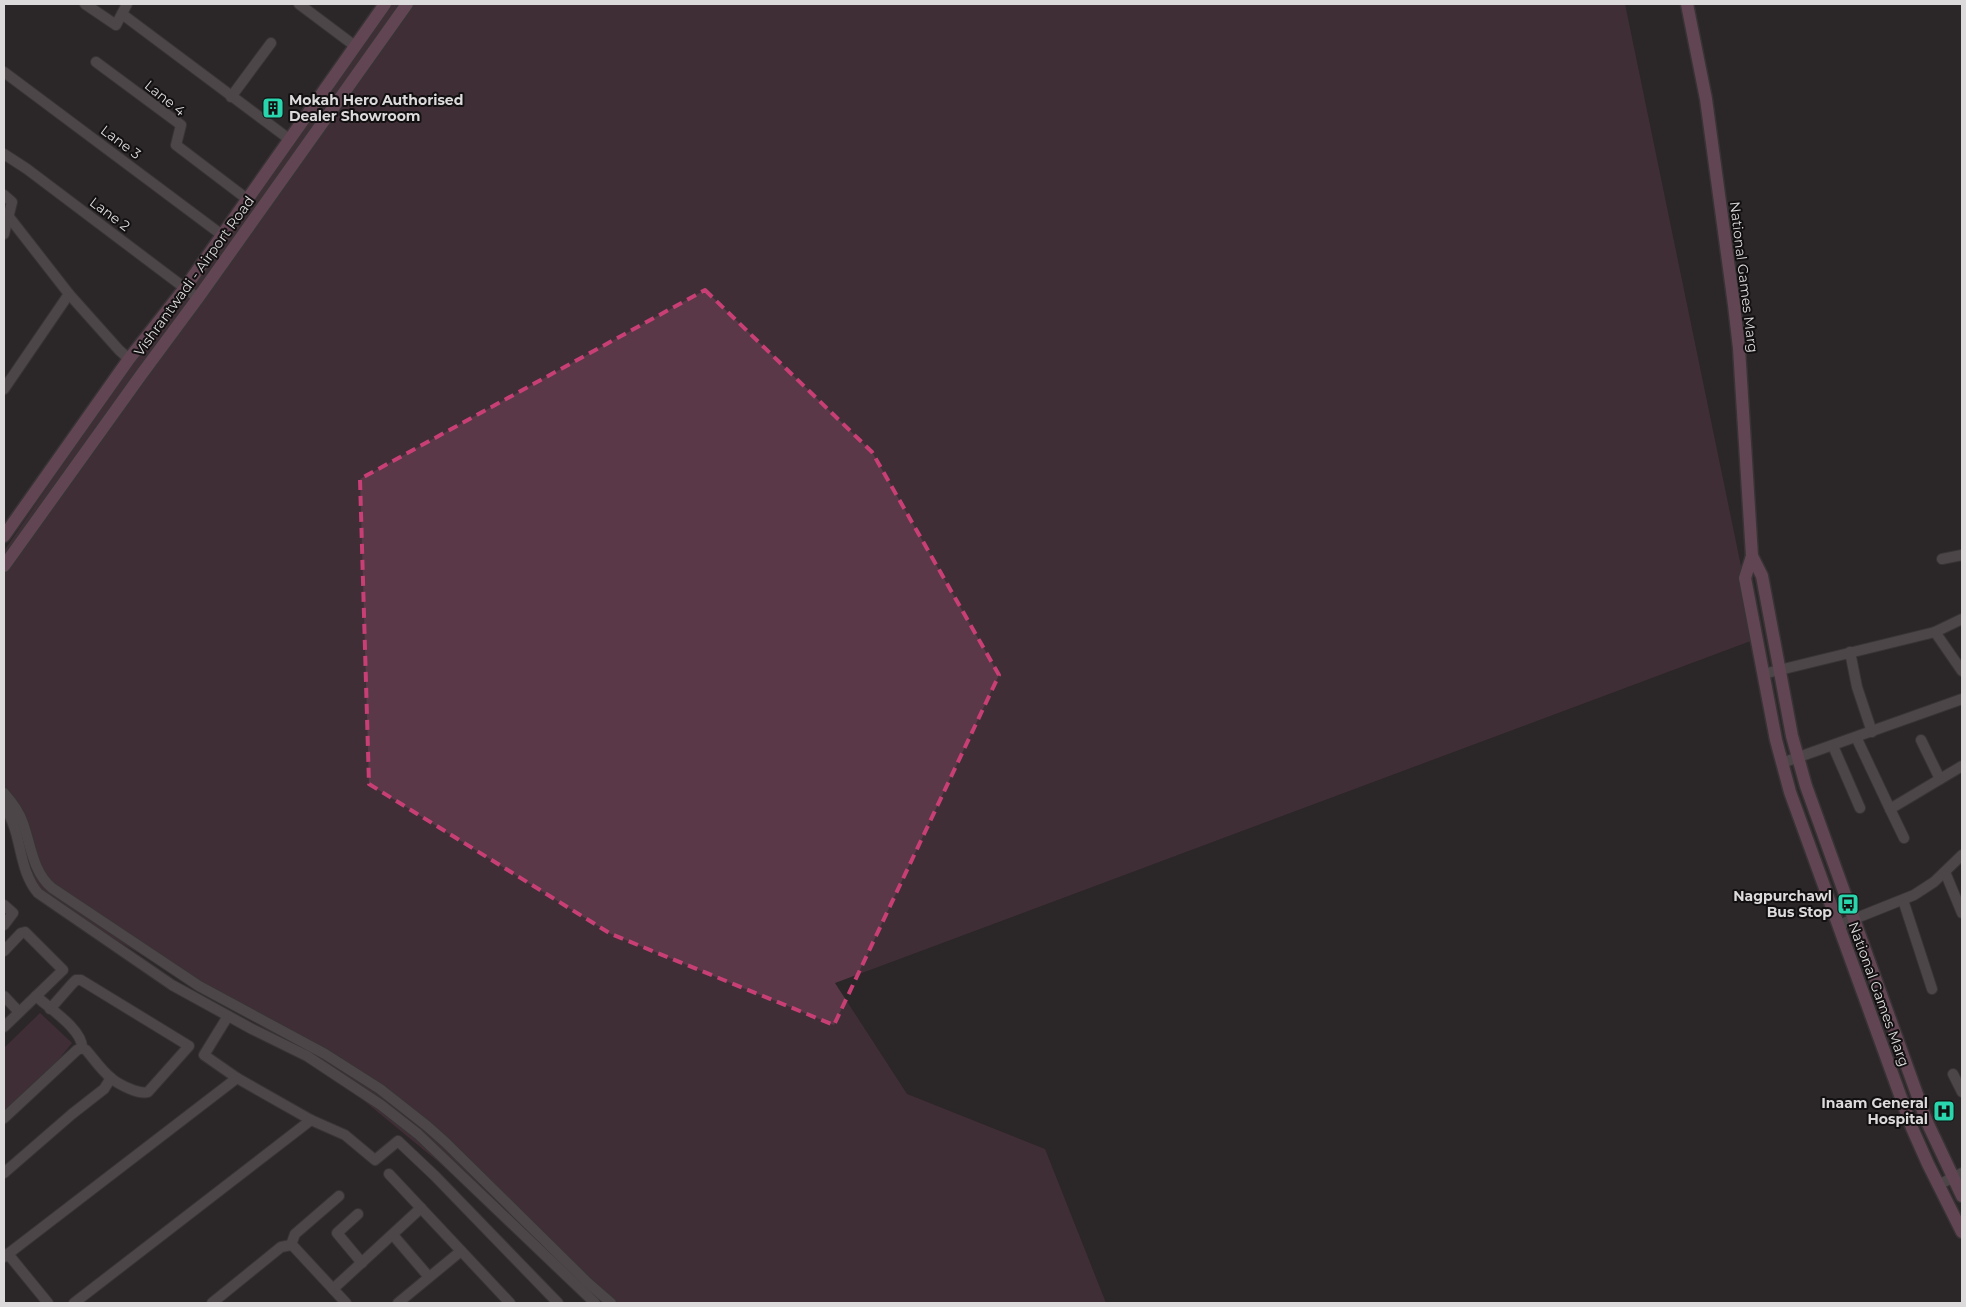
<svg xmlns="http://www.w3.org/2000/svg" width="1966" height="1307" font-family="Montserrat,sans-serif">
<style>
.green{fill:#5a3847}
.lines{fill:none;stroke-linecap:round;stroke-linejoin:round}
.minor-casing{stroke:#484446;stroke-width:12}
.major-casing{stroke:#484446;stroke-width:15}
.minor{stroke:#746e71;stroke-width:10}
.major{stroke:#a56a86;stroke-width:12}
.marked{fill:none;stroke:#c73f75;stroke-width:4;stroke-dasharray:10 6;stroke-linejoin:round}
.labels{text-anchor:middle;stroke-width:4;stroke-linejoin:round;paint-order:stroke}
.street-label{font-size:14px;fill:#dddadb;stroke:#121011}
.poi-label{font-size:14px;font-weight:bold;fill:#dddadb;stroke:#121011;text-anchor:end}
</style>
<rect width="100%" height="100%" fill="#2b2628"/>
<!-- green -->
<g class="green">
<polygon points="377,4 1625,4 1756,639 835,983 907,1094 1045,1149 1106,1303 610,1303 306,1053 38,893 20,825 4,798 4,551"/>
<polygon points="40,1013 72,1043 54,1065 4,1111 4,1048"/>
</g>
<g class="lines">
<!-- minor casing -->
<g class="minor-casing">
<g id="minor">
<polyline points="85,4 116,25 127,4"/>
<polyline points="299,4 355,46"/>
<polyline points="122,14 289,139"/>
<polyline points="96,62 181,125 176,145 247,199"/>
<polyline points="4,72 222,235"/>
<polyline points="231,97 271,43"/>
<polyline points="4,154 27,169 198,298"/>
<polyline points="4,195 12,202 4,234"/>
<polyline points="9,217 69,294 119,350 129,359"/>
<polyline points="4,389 69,294"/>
<polyline points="1942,559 1962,555"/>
<polyline points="1935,632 1962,619"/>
<polyline points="1850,652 1857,687 1872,732"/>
<polyline points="1763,674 1935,632 1962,671"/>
<polyline points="1856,737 1890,809 1962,766"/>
<polyline points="1921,740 1940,779"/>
<polyline points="1833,746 1860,808"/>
<polyline points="1782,763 1962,699"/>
<path d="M4,793C12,802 19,811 23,823C31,846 33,872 52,888L199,986L325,1054L380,1089L427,1126L445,1142L588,1283L611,1303"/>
<path d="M4,806C23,833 17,868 38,893L172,985L252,1029L307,1056L381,1105L418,1134L595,1303"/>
<polyline points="1890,809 1904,838"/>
<polyline points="1945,872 1962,913"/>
<polyline points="1903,900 1932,989"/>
<polyline points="4,905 13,913 4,925"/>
<polyline points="1839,925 1914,895 1934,882 1962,855"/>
<polyline points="4,951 21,933 25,932 63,970 4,1027"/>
<polyline points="4,996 19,1012"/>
<path d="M36,996C49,1008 83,1030 82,1048"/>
<polyline points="228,1016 204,1055 237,1078 311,1120 345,1135 375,1160 398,1141 435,1176 558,1303"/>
<polyline points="1953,1074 1962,1092"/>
<path d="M4,1118L77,1050L82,1048L86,1050C94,1059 101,1070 111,1078C118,1084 139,1095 148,1092L189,1046L81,980H76L72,984L50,1009"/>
<polyline points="4,1173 72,1114 104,1089 111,1078"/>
<polyline points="389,1174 510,1303"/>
<polyline points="1938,1185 1962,1173"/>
<polyline points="358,1214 337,1233 362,1263"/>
<polyline points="393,1235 429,1277"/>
<polyline points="291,1245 295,1234 339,1196"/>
<polyline points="8,1254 48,1303"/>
<polyline points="4,1257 237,1078"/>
<polyline points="333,1289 421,1208"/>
<polyline points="74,1303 311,1120"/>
<polyline points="212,1303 281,1247 291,1245 294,1247 346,1303"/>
<polyline points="398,1303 461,1251"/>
</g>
</g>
<!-- major casing -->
<g class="major-casing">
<g id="major">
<polyline points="1687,4 1706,99 1734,305 1739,348 1752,556 1745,578 1776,740 1790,792 1912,1128 1928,1164 1962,1232"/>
<polyline points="4,536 129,359 185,288 385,4"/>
<polyline points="1752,556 1762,576 1792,736 1806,786 1927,1122 1962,1196"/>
<polyline points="4,566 141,375 198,298 407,4"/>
</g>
</g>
<!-- minor -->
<use href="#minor" class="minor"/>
<!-- major -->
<use href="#major" class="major"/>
</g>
<!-- marked area -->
<path d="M0 0H1966V1307H0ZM705,290L872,452L999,675L834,1025L611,934L369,784L360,479Z" fill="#2b2628" fill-opacity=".55" fill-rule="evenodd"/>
<path class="marked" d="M705,290L872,452L999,675L834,1025L611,934L369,784L360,479Z"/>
<!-- icons -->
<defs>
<g id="building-square" transform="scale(1.125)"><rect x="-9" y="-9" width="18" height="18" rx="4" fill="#29d5ac" stroke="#121011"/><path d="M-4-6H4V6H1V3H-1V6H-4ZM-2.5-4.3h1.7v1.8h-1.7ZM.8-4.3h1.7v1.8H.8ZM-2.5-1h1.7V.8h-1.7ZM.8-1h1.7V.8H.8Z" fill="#111"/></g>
<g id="bus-square" transform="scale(1.125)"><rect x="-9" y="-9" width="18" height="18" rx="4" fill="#29d5ac" stroke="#121011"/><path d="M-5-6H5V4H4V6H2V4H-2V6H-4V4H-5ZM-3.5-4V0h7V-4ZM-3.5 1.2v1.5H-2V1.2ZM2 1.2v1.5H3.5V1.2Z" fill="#111"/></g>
<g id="hospital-square" transform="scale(1.125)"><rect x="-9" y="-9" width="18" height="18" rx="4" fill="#29d5ac" stroke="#121011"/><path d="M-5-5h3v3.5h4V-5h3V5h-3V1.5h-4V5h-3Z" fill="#111"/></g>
</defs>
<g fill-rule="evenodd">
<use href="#building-square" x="273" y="108"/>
<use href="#bus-square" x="1848" y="904"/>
<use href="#hospital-square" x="1944" y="1111"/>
</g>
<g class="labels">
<!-- street labels -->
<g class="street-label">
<text transform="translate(165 98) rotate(39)" y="5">Lane 4</text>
<text transform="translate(121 142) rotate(37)" y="5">Lane 3</text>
<text transform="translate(110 214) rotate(37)" y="5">Lane 2</text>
<text transform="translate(194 276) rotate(-54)" y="5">Vishrantwadi - Airport Road</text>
<text transform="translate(1744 277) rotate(83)" y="5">National Games Marg</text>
<text transform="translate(1879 994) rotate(70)" y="5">National Games Marg</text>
</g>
<!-- poi labels -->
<g class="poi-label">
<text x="289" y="105" text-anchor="start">Mokah Hero Authorised<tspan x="289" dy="16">Dealer Showroom</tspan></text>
<text x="1832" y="901">Nagpurchawl<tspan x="1832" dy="16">Bus Stop</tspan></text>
<text x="1928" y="1108">Inaam General<tspan x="1928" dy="16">Hospital</tspan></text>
</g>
</g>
<!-- border -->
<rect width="1966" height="1307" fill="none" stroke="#dddadb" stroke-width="10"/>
</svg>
